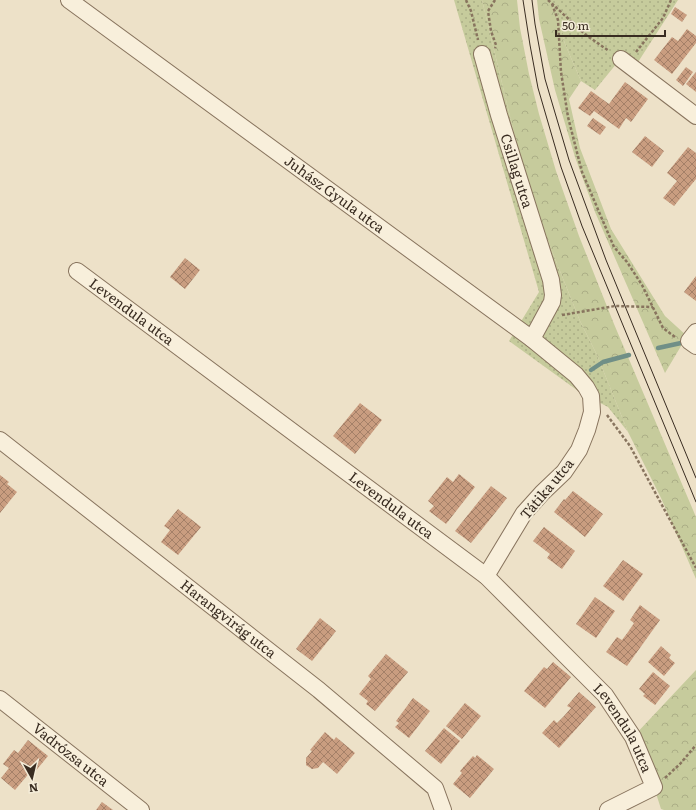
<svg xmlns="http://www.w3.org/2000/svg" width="696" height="810" font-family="Literata,serif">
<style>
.grass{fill:url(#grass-dots)}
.forest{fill:url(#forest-crowns)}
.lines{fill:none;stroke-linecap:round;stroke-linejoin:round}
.stream{stroke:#708f87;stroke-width:4.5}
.building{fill:url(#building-cross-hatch)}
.street-casing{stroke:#88745e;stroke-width:18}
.path{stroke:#88745e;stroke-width:2.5;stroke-dasharray:3 2;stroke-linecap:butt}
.street{stroke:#f8efdb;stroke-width:16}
.tram{stroke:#392c21;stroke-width:1}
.labels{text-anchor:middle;stroke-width:4;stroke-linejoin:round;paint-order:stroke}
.street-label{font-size:14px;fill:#392c21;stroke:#f4ecd8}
</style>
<defs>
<pattern id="grass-dots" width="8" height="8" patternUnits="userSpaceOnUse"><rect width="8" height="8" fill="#c6cb9c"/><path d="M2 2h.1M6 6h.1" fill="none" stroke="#abae86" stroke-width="1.8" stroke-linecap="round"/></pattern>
<pattern id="forest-crowns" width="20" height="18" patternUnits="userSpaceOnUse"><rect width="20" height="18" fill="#c6cb9c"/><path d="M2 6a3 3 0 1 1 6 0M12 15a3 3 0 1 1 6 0" fill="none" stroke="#abae86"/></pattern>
<pattern id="building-cross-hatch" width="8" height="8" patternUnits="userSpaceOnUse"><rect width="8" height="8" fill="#c99d80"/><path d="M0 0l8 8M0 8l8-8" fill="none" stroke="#a48068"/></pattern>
</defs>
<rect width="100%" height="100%" fill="#ede1c8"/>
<!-- grass -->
<g class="grass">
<polygon points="454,0 482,0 528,191 580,321 597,355 628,432 608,407 581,393 509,341 539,292"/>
<polygon points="552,0 678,0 631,73 617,63 595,90 581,81 565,44 558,20 552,4"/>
</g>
<!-- forest -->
<g class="forest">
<polygon points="482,0 517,0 520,28 529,74 539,114 556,171 579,236 614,324 696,517 696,579 661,498 628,432 597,355 580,321 528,191"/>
<polygon points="537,0 552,0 552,4 558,20 565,44 581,81 569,99 580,148 611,229 665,316 687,336 665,373 595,212 575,157 555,90 539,19"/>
<polygon points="696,670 696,810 664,810 661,809 654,787 633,737"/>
</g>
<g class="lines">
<!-- stream -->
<g class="stream">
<polyline points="658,348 681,343"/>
<polyline points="591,370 603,362 629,355"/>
</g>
</g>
<!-- building -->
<g class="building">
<polygon points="675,7 687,15 682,22 671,14"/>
<polygon points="687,29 696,36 696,43 672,74 654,60 672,37 678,41"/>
<polygon points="686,67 693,72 683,86 676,80"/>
<polygon points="696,72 696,92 686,84"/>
<polygon points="625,82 648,99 631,122 626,118 619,129 594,111 590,116 578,108 591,91 609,104"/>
<polygon points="593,118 606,127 600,135 587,126"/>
<polygon points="645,136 664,151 652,167 632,152"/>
<polygon points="688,147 696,153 696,179 674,206 663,198 677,181 667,173"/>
<polygon points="185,258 200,270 185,289 170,277"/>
<polygon points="696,276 696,301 684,292"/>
<polygon points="360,403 382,420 355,454 333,436"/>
<polygon points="459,474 475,487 446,524 429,511 434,506 428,501 447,477 453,482"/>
<polygon points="0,475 9,482 7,484 17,492 0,513"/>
<polygon points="491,486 507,498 471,543 455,531"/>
<polygon points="573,491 603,514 585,537 554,512 564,499 565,500"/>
<polygon points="178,509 201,527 178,555 161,542 170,530 164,526"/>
<polygon points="544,527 575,551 562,569 547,558 550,554 533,541"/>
<polygon points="623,560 643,574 623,601 603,586"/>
<polygon points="595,597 615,611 596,638 576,624"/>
<polygon points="640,605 660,620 627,666 606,652 617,637 622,640 628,632 634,623 630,620"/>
<polygon points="320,618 336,631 312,661 296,649"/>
<polygon points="661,646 671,655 669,658 675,663 664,676 648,662"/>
<polygon points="386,654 408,672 375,711 366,704 368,701 359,694 371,679 368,676"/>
<polygon points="553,662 571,677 545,708 524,691 544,667 547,669"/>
<polygon points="653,672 670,686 655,705 643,696 645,694 639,689"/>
<polygon points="579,692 596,707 559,748 542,733 554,720 557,723 564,716 571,708 567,706"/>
<polygon points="413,698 430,711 409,738 395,727 399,723 396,721"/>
<polygon points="465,703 481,716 462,739 446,726"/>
<polygon points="444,728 460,741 441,764 425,751"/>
<polygon points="325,732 334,740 336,737 355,753 337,774 323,762 318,768 312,769 306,765 306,758 312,751 310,750"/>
<polygon points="28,740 48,756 34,773 31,771 15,790 1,778 9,768 3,764 14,750 18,753"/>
<polygon points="477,755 494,769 470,798 453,784 462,773 460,771 473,756 475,758"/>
<polygon points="102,802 113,810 96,810"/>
</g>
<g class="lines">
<!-- street casing -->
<g class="street-casing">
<g id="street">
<path id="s1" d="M69,0L532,339L576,375L586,387L591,396L592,412L587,430L579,450L564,472L542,493L524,513L486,576"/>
<path id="s2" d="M482,54L499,115L551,280L553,295L552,302L532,339"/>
<polyline points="621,59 696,116"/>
<path id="s3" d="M77,271L486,576L605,695L633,737L654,787L608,810"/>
<polyline points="696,332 689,341 696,346"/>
<path id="s4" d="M0,440L319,690L435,788L443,810"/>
<path id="s5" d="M0,699L141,810"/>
</g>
</g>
<!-- path -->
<g class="path">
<polyline points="466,0 471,11 478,40"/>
<polyline points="495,0 488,11 491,31 496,45 495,48"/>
<polyline points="548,0 586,35 609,51"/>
<polyline points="552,4 558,20 561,72 568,117 582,172 614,247 627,262 642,285 663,328 675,337"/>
<polyline points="636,52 663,18 671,0"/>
<polyline points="562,315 615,306 653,307"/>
<polyline points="607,415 630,446 696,568"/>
<polyline points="665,778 680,764 696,745"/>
</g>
<!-- street -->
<use href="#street" class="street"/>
<!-- tram -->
<g class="tram">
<polyline points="523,0 530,45 538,88 561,167 582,226 696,502"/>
<polyline points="532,0 535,24 545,79 569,160 606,260 696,478"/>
</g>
</g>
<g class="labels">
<!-- street labels -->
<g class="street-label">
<text dy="5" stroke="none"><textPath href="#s2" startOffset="122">Csillag utca</textPath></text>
<text dy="5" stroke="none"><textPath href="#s1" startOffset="329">Juhász Gyula utca</textPath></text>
<text dy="5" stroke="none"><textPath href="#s3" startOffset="68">Levendula utca</textPath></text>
<text transform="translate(547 489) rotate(-50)" y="5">Tátika utca</text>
<text dy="5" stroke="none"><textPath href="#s3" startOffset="392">Levendula utca</textPath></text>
<text dy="5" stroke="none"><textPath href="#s4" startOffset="290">Harangvirág utca</textPath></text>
<text dy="5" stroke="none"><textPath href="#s3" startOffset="716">Levendula utca</textPath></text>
<text dy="5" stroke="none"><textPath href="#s5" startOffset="90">Vadrózsa utca</textPath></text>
</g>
</g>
<!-- north arrow -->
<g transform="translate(32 778) rotate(172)" stroke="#f4ecd8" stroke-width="3" paint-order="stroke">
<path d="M0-3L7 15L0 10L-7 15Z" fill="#392c21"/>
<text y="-6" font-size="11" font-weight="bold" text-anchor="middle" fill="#392c21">N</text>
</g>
<!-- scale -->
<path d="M556 30v6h109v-6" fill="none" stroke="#392c21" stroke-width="2"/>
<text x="562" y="30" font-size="12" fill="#392c21" stroke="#f4ecd8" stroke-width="3" paint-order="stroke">50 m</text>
</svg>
